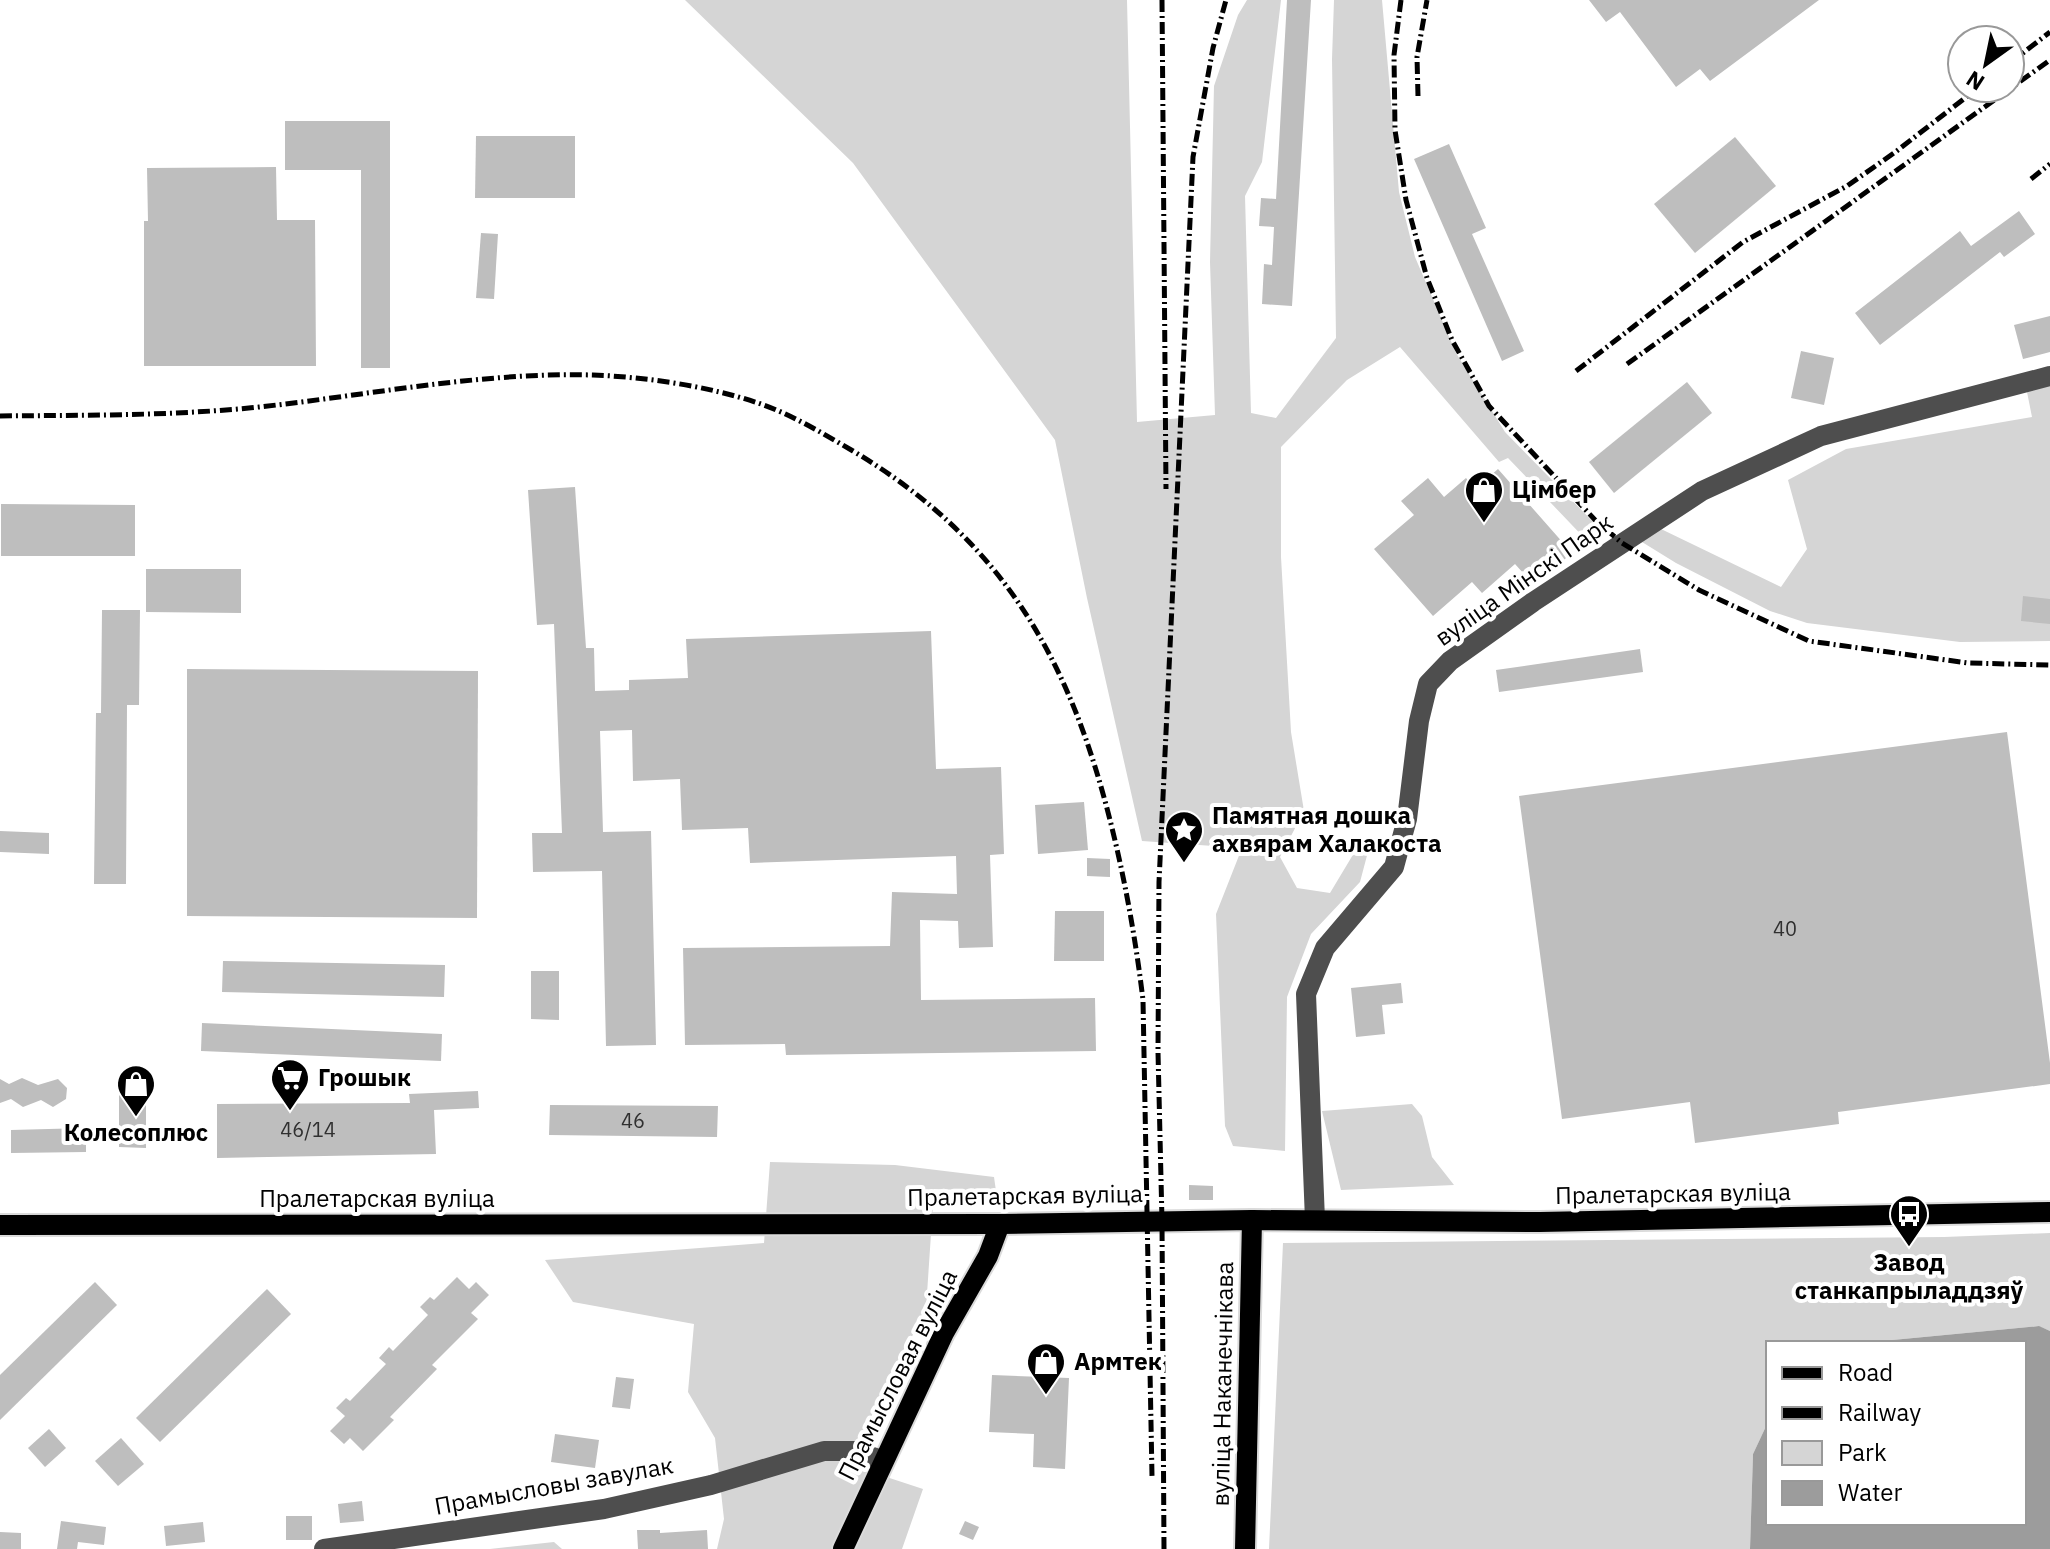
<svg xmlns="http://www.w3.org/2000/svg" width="2050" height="1549" font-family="'IBM Plex Sans',sans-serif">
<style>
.green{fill:#d5d5d5}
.water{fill:#9c9c9c}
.building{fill:#bebebe}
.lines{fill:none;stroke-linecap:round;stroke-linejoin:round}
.major-casing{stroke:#dbdbdb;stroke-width:24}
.minor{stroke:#4e4e4e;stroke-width:20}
.major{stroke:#000;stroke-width:20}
.rail{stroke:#000;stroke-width:5;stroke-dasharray:12 4 2 4;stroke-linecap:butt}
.labels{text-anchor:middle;stroke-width:8;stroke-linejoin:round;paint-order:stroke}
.number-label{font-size:20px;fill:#303030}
.poi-label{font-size:24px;font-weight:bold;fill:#000;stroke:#fff;text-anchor:start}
.street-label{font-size:24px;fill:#000;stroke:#fff}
</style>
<rect width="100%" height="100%" fill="#fff"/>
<!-- green -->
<g class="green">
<polygon points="685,0 1127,0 1137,422 1215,415 1210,262 1214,86 1238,15 1247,0 1281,0 1262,162 1245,196 1251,413 1276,418 1336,338 1332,59 1334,0 1382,0 1399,192 1415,257 1456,353 1505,432 1604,533 1591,545 1508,458 1499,462 1400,347 1347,380 1281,447 1281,557 1291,732 1304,811 1280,857 1297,888 1330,893 1363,838 1369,848 1360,882 1311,934 1287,997 1285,1151 1233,1146 1225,1126 1216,914 1242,848 1142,841 1087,598 1055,440 853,163"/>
<polygon points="2050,384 2050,641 1960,642 1807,623 1770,611 1676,563 1642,542 1661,529 1781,587 1807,549 1788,480 1846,449 2032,417 2026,387"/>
<polygon points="1412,1104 1422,1116 1432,1157 1454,1185 1341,1190 1322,1111"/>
<polygon points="770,1162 895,1165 994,1177 996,1191 934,1189 926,1309 847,1464 923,1489 902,1549 717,1549 724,1519 715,1438 688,1392 694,1324 573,1302 545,1260 764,1243"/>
<polygon points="2050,1233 2050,1331 2038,1326 1861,1343 1768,1343 1768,1422 1753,1454 1750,1549 1269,1549 1283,1243 1944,1237"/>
<polygon points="554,1542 562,1549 490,1549"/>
</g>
<!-- water -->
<polygon class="water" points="2039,1326 2050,1331 2050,1549 1750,1549 1753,1454 1768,1422 1768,1523 2024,1523 2024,1343 1861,1343"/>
<!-- building -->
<g class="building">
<polygon points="1287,0 1311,0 1292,306 1262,304 1264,264 1272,265 1274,227 1259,226 1261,198 1276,199"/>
<polygon points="1589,0 1819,0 1710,81 1700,69 1676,87 1620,12 1606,22"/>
<polygon points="285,121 390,121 390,368 361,368 361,170 285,170"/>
<polygon points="476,136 575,136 575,198 475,198"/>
<polygon points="1735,137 1776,186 1695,253 1654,204"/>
<polygon points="1449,144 1486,228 1472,234 1524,351 1502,361 1414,159"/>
<polygon points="276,167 277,220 315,220 316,366 144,366 144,221 148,221 147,168"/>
<polygon points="2019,211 2035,234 2004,257 2000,252 1880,345 1855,313 1960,231 1971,246"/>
<polygon points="481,233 498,234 494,299 476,298"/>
<polygon points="2050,316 2050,352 2023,359 2014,325"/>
<polygon points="1801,351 1834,358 1824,405 1791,398"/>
<polygon points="1687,382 1712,413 1614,493 1589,462"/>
<polygon points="1498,469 1572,553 1534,585 1515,564 1482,593 1472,582 1433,616 1374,549 1414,515 1401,501 1428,478 1444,497 1466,478 1475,489"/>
<polygon points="575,487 586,648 594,648 595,691 629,690 629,680 688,678 686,639 931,631 936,769 1001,767 1004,854 990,855 993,947 959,948 958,921 920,920 921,1000 1095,998 1096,1051 786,1055 785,1044 685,1045 683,948 890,946 892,892 957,894 956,856 750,863 748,828 682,830 680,779 633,781 632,730 600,731 603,832 651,831 656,1045 606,1046 602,871 533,872 532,833 562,833 554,624 537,625 528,490"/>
<polygon points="1,504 135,505 135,556 1,556"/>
<polygon points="146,569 241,569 241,613 146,612"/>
<polygon points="2023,596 2050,599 2050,624 2021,621"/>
<polygon points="102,610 140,610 139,705 127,705 126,884 94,884 96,713 101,713"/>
<polygon points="1640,649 1643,672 1499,692 1496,670"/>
<polygon points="187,669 478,671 477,918 187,916"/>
<polygon points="2007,732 2050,1063 2050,1084 1838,1112 1839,1124 1695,1143 1690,1102 1562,1119 1519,796"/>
<polygon points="1084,802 1088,850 1038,854 1035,805"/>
<polygon points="0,831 49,833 49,854 0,852"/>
<polygon points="1087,858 1110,859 1110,877 1087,876"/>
<polygon points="1055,911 1104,911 1104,961 1054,961"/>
<polygon points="223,961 445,965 444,997 222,992"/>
<polygon points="531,971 559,971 559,1020 531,1019"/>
<polygon points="1401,983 1403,1003 1382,1005 1385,1034 1356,1037 1351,988"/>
<polygon points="202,1023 442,1034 441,1061 201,1051"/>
<polygon points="22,1078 38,1085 58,1079 67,1088 66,1099 53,1107 41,1100 23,1107 11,1099 0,1103 0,1079 9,1084"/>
<polygon points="478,1091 479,1108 434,1110 436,1154 217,1158 217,1104 410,1103 409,1094"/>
<polygon points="119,1095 146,1095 146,1148 119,1147"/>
<polygon points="550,1105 718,1106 717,1137 549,1135"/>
<polygon points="86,1128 86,1152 11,1153 11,1130"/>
<polygon points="1189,1185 1213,1186 1213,1200 1189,1200"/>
<polygon points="457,1277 469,1289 476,1282 489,1295 471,1313 478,1319 432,1365 437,1369 390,1417 394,1420 363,1451 350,1438 344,1444 330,1431 345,1416 336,1408 346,1398 350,1401 386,1364 379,1358 389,1347 393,1351 428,1315 420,1307 430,1297 434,1300"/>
<polygon points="95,1282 117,1305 0,1420 0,1375"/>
<polygon points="267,1289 291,1314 160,1442 136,1418"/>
<polygon points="992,1375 1069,1378 1065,1469 1033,1467 1034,1434 989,1432"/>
<polygon points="616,1377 634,1379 630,1409 612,1407"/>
<polygon points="49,1429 66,1448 45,1467 28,1448"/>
<polygon points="555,1434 599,1440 595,1468 551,1462"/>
<polygon points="121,1438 144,1464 118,1486 95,1461"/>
<polygon points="362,1501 364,1521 340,1523 338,1504"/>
<rect x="286" y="1516" width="26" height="24"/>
<polygon points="61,1521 106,1527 104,1545 78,1542 77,1549 57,1549"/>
<polygon points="965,1521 979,1527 973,1540 959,1534"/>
<polygon points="203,1522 205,1542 166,1546 164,1526"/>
<polygon points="637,1530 660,1530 660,1533 707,1530 708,1549 638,1549"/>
<polygon points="0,1532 21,1533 21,1549 0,1549"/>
</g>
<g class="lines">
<!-- major casing -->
<g class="major-casing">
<g id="major">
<polyline points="0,1225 1000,1224 1252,1220 1540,1222 2050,1212"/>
<polyline points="843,1549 944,1333 988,1256 1000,1224"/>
<polyline points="1245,1549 1252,1220"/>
</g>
</g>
<!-- minor -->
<g class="minor">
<polyline points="1315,1220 1306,994 1325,948 1394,867 1407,819 1419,721 1428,684 1450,661 1533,602 1702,491 1821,436 2050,376"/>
<polyline points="324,1549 604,1509 711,1485 824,1451 854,1451 882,1460"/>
</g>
<!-- major -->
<use href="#major" class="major"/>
<!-- rail -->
<g class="rail">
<polyline points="1162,0 1166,489"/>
<polyline points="1401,0 1394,55 1395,130 1406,200 1427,278 1452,340 1489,406 1596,521 1622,543 1699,590 1809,641 1968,663 2050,665"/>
<polyline points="2010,63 2050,32"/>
<polyline points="1418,96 1417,57 1427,0"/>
<polyline points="2031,179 2050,164"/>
<polyline points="1627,364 2050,60"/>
<polyline points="1576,371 1743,242 1847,186 1894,153 1978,88"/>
<path d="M0,416C86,415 173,416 259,407C370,395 480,372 593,375C645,377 708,386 758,403C791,414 822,433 853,451C1004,541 1071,661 1112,828C1126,885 1136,942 1143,1000L1152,1476"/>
<polyline points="1164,1549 1162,1221 1158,1052 1159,882 1193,157 1213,48 1226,0"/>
</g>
</g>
<!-- icons -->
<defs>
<g id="shop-pin" transform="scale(2)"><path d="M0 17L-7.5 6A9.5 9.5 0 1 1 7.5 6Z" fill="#000" stroke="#fff"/><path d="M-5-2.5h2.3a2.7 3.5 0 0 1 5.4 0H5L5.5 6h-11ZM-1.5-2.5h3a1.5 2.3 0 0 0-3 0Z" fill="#fff"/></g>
<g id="sight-pin" transform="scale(2)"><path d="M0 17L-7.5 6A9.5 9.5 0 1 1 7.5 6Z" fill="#000" stroke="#fff"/><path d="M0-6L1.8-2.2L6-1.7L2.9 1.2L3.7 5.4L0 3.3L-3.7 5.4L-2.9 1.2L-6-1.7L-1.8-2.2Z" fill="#fff"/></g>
<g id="supermarket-pin" transform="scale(2)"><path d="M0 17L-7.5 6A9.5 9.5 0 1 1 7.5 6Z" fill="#000" stroke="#fff"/><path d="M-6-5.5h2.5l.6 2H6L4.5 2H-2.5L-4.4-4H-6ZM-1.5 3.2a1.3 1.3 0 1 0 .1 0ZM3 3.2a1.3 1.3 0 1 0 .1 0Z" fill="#fff"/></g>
<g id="bus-pin" transform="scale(2)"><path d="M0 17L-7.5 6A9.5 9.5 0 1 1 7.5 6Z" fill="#000" stroke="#fff"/><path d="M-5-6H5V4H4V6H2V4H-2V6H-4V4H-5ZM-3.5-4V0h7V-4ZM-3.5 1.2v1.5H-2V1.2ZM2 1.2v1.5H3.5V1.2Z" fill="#fff"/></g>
</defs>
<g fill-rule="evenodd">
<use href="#shop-pin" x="1484" y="490"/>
<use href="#sight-pin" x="1184" y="830"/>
<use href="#supermarket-pin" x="290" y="1078"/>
<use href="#shop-pin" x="136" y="1084"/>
<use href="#bus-pin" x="1909" y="1214"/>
<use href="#shop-pin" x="1046" y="1362"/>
</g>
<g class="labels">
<!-- number labels -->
<g class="number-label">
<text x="1785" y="936">40</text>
<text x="633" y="1128">46</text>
<text x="308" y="1137">46/14</text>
</g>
<!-- poi labels -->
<g class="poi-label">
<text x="1512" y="498">Цімбер</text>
<text x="1212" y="824">Памятная дошка<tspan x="1212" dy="28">ахвярам Халакоста</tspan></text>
<text x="318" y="1086">Грошык</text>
<text x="136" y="1141" text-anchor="middle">Колесоплюс</text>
<text x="1909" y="1271" text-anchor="middle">Завод<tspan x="1909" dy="28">станкапрыладдзяў</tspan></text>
<text x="1074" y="1370">Армтек</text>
</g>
<!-- street labels -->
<g class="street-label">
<text transform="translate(1524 580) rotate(-35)" y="8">вуліца Мінскі Парк</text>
<text transform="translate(1673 1194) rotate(-1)" y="8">Пралетарская вуліца</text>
<text transform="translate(1025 1196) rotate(-1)" y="8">Пралетарская вуліца</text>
<text x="377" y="1207">Пралетарская вуліца</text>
<text transform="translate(898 1375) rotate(-63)" y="8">Прамысловая вуліца</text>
<text transform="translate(1223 1384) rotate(-89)" y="8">вуліца Наканечнікава</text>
<text transform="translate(554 1486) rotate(-10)" y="8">Прамысловы завулак</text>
</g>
</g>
<!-- legend -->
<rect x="1766" y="1341" width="260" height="184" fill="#ffffff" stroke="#999999" stroke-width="2"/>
<rect x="1782" y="1367" width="40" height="12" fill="#000000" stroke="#999999" stroke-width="2"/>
<text x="1838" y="1381" font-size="24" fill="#000000">Road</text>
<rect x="1782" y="1407" width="40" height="12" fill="#000000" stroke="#999999" stroke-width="2"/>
<text x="1838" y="1421" font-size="24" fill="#000000">Railway</text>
<rect x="1782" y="1441" width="40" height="24" fill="#d5d5d5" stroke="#999999" stroke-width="2"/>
<text x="1838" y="1461" font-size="24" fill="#000000">Park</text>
<rect x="1782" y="1481" width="40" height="24" fill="#9c9c9c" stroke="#999999" stroke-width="2"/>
<text x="1838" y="1501" font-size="24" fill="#000000">Water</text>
<!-- north arrow -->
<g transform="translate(1986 64) rotate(213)"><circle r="38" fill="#ffffff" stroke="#999999" stroke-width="2"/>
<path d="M0-6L14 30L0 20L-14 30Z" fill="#000000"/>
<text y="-12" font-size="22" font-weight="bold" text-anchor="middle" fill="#000000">N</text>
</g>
</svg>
